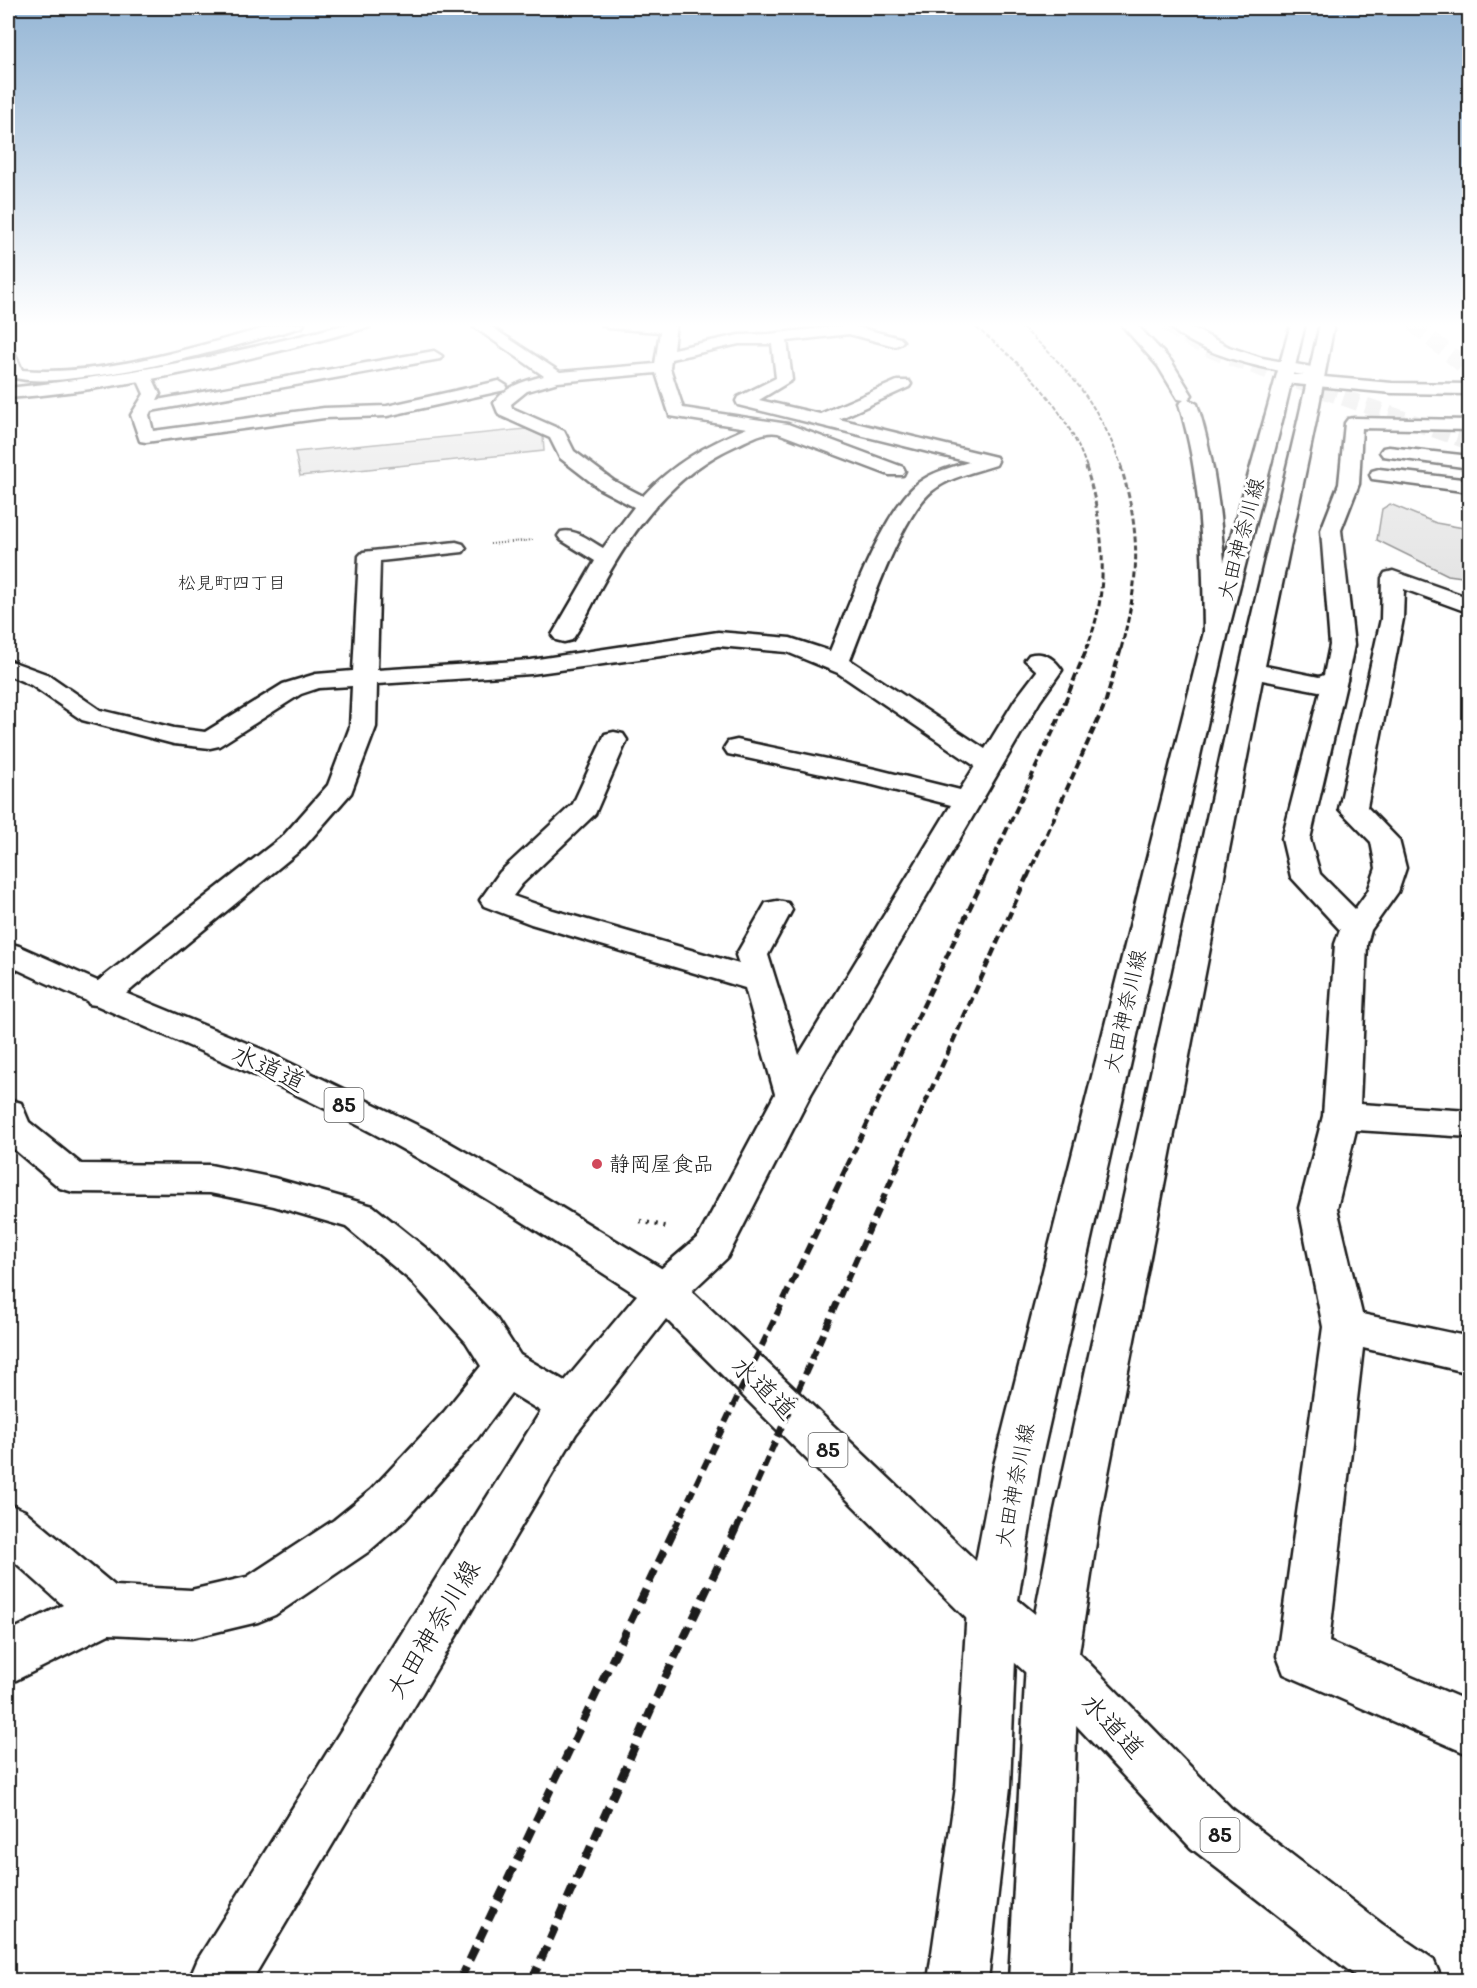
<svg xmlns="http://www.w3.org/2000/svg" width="1477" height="1988" font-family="Mali,'Klee One',sans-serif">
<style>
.green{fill:#e2e2e2;stroke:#7f7f7f;stroke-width:1.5}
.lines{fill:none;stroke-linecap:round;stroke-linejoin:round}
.highway-tunnel{stroke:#ddd;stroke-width:16;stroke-dasharray:16 8;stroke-linecap:butt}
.minor-casing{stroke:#1c1c1c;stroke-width:5}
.major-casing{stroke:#1c1c1c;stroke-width:5}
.highway-casing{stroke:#1c1c1c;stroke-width:5}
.path-far1{stroke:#1c1c1c;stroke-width:2;stroke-dasharray:1 2;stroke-linecap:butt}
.path{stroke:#1c1c1c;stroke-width:4.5;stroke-dasharray:2 6;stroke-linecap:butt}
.minor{fill:#fff;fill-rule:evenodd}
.major{fill:#fff;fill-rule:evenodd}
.highway{fill:#fff;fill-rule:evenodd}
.rail-far5{stroke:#1c1c1c;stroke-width:2;stroke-dasharray:4.5 2;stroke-linecap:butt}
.rail-far4{stroke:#1c1c1c;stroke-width:3;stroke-dasharray:6 3;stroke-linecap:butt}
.rail-far3{stroke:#1c1c1c;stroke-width:4;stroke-dasharray:8 4;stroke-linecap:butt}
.rail-far2{stroke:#1c1c1c;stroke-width:4.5;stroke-dasharray:9 4.5;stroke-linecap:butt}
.rail-far1{stroke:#1c1c1c;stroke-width:6;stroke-dasharray:11 6;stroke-linecap:butt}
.rail{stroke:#1c1c1c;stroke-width:8;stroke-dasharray:14 8;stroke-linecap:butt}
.poi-dot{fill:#d1495b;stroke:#fff;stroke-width:2}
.labels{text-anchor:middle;stroke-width:6;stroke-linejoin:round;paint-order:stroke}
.far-neighbourhood-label{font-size:18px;fill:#1c1c1c;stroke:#fff}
.shield{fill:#fff;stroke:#606060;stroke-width:1.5}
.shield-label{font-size:20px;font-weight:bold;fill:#1c1c1c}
.street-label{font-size:21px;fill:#1c1c1c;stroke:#fff}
.poi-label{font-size:21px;fill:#1c1c1c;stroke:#fff;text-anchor:start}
.near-street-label{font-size:26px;fill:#1c1c1c;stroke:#fff}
</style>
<rect width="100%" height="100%" fill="#fff"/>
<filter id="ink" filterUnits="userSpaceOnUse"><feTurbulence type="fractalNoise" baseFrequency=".0167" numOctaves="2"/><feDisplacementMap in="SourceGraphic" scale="12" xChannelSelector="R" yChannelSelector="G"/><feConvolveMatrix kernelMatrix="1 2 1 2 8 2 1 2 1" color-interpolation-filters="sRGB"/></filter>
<g filter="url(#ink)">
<!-- green -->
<g class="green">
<polygon points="526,429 543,436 544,451 300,476 295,452"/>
<polygon points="1390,504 1436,523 1469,529 1469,578 1448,575 1377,540 1382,509"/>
</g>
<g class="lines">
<!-- highway-tunnel -->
<g class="highway-tunnel">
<polyline points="1167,324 1196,343 1225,356 1470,442"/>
<polyline points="1413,324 1470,371"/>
</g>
<!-- minor casing -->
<g class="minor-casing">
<g id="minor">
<path d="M280,324H304L302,327C230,347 158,369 83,377C59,380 34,383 10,377L8,373V350L14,352L22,370C107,377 199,345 280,324Z"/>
<path d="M470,324H487L560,372L655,364L660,332L608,328L601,324H676L673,349L739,335L769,334L849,325L900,338L903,341L900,344L895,346L849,334L787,341L792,380L759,400L820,414L897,381H909L911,384L909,387L839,419L996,457L998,461L996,465C975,472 949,477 932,491C899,518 867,619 850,660L985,749L1015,700L1037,671L1025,660L1029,655C1043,651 1054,658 1062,670L1040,701L811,1094L727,1258L679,1303L664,1307L649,1303L643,1291L649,1279L699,1236L775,1094L745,988L531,924L484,906L480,900L500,872L573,804L605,734L614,732L623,734L627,740L595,814L522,884L513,896L553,910L739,964L736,955L766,903L777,901L788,903L792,910L768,955L799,1055L951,805L873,785L728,754L724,748L728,742L737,740L875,769L960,790L975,766L838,673L787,652L718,646L690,652L531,674L377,684L376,727L351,793L303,848L139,983C123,996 111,1009 89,1004L84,996L89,988L283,836L328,785L350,727L352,686L319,688L301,694L219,746L210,748L174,744L82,720L31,685L8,675V660L49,675L100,710L174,728L205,732L283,684L316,674L353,671L359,556L363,552L456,542L463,544L466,548L463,552L380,561L377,670L531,660L718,632L790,638L830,651C849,606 881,514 918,483C932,472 952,467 969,462L738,405L736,401L738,397L776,378L772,344H739L671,359L670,368L683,408L788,424L903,467L905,471L903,475H889L778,433C764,430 749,440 735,446C673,474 633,529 601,587C592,605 583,624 572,640L564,642L556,640L552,635L595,561L561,540L558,536L561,532C576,528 590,541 603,548L634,507L600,489L560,458L550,438L499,415L494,403C506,386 524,381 544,376ZM656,373L670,416L747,428C708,444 672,464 643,496L614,481L574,451L564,431L512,408L511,404L527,391L558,382Z"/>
<polygon points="1291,324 1305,324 1283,417 1280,421 1268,421 1265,417"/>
<polygon points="1320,324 1334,324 1316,421 1313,425 1301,425 1298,421"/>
<polygon points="434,351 442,356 440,359 151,411 149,415 153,431 324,408 387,406 499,381 507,386 505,390 387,416 324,418 146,442 140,441 131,415 144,394 136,376 144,371 150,373 160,394 157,400"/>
<polygon points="1389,447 1470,456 1470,468 1383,456 1380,452 1383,448"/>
<polygon points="1379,469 1470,480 1470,492 1372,479 1370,475 1372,471"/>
<polygon points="1393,571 1470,598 1470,613 1404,589 1403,619 1367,807 1399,840 1406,868 1398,892 1371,930 1367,944 1360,1104 1470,1111 1470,1137 1356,1130 1337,1208 1362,1314 1470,1337 1470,1373 1363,1348 1329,1642 1470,1702 1470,1755 1284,1674 1277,1656 1323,1327 1299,1208 1323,1116 1335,944 1340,930 1291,877 1282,839 1323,680 1326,675 1335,673 1344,675 1347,680 1310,839 1320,874 1355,909 1368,891 1376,868 1371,842 1339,809 1381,619 1382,578 1385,573"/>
<polygon points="8,1099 21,1103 29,1122 81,1164 210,1165 274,1178 373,1206 438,1258 496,1318 520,1355 587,1394 593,1407 587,1420 571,1426 555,1420 511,1393 476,1440 405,1520 368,1552 275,1615 258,1622 191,1638 109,1634 8,1684 8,1632 63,1605 8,1556 8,1504 25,1511 115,1586 191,1590 247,1577 334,1520 371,1490 444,1412 481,1366 466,1342 410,1280 346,1227 274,1206 210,1193 73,1192 60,1188 8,1144"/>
<polygon points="992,1585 1010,1592 1017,1609 1010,1787 988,1980 928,1980 956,1787 967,1609 974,1592"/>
<polygon points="1052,1637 1070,1644 1078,1662 1069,1980 1009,1980 1026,1662 1034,1644"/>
</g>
</g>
<!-- major casing -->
<g class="major-casing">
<g id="major">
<path d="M347,324H371L369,327C251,360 130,389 8,398V388C123,376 235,354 347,324Z"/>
<path d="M1274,412L1280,413L1283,417L1228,632L1040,1465L1018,1600L1035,1614L1055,1510L1248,631L1298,421L1301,417H1313L1316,421L1265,666L1319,677L1324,675L1330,645L1321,530L1339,484L1345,423L1348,419L1354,418L1470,420V430L1362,428L1359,484L1341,530L1354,645L1347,680L1344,685L1319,691L1262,680L1101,1510L1079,1653L1231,1808L1382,1924L1433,1959L1442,1980H1361L1191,1848L1034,1680L974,1626L666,1319L576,1434L252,1980H189L198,1959L544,1406L637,1295C559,1245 482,1194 402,1149C275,1078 139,1027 8,965V943L19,946L113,988L261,1049L427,1130L534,1191L679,1279L976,1561L994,1465L1204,632L1265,417L1268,413Z"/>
</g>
</g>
<!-- highway casing -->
<g class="highway-casing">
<g id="highway">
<path d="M1121,324H1136L1171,361L1192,395L1188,399L1197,404C1221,479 1224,554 1228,632L1224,637L1216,639L1208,637L1204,632C1203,555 1202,479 1179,404L1184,400L1178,399L1158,366Z"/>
<path d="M1168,324H1185L1229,347L1262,358L1317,368L1319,371L1312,376L1392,383L1470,384V394L1392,393L1284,383L1276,378L1278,375H1304C1268,370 1191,353 1168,324Z"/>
</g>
</g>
<!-- path-far1 -->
<polyline class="path-far1" points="490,544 533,540"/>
<!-- path -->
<polyline class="path" points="640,1221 668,1227"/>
<!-- minor -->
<use href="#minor" class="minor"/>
<!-- major -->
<use href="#major" class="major"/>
<!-- highway -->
<use href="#highway" class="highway"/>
<!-- rail-far5 -->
<g class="rail-far5">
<path d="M971,324C1022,362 1066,407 1087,468"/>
<path d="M1018,324C1068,367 1100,405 1122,468"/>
</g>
<!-- rail-far4 -->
<g class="rail-far4">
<path d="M1086,467C1104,525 1111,592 1086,649"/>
<path d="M1121,649C1139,580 1142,537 1121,467"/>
</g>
<!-- rail-far3 -->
<g class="rail-far3">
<polyline points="984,878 1054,729 1087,648"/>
<polyline points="1027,878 1105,704 1121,648"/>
</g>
<!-- rail-far2 -->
<g class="rail-far2">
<polyline points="847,1166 985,876"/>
<polyline points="897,1166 1027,876"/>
</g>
<!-- rail-far1 -->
<g class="rail-far1">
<polyline points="674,1530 848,1165"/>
<polyline points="736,1530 898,1165"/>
</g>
<!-- rail -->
<g class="rail">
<polyline points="460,1980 675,1528"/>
<polyline points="532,1980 665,1678 736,1528"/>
</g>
</g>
</g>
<!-- sky -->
<linearGradient id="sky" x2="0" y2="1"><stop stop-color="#95b6d5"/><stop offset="0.54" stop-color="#fff"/><stop offset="1" stop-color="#fff" stop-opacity="0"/></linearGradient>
<rect width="1477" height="602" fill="url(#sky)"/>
<!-- markers -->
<circle class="poi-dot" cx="597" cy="1164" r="6"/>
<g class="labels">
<!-- far-neighbourhood labels -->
<g class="far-neighbourhood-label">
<text x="232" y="589">松見町四丁目</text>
</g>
<!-- shield labels -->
<g class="shield">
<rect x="324.5" y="1088" width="39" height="34" rx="4.5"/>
<rect x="808.5" y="1433" width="39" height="34" rx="4.5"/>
<rect x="1200.5" y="1818" width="39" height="34" rx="4.5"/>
</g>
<g class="shield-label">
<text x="344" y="1112">85</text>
<text x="828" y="1457">85</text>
<text x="1220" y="1842">85</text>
</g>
<!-- street labels -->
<g class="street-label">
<text transform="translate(1241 539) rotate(-75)" y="7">大田神奈川線</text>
<text transform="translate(1125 1011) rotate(-77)" y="7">大田神奈川線</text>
<text transform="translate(1015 1485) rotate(-79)" y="7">大田神奈川線</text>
</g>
<!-- poi labels -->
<g class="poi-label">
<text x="609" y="1171">静岡屋食品</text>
</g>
<!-- near-street labels -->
<g class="near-street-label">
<text transform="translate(269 1068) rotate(25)" y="9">水道道</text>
<text transform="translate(764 1388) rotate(44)" y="9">水道道</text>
<text transform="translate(433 1629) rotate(-59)" y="9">大田神奈川線</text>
<text transform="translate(1113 1726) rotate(46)" y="9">水道道</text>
</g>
</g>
<!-- margin -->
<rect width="1477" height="1988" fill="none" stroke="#fff" stroke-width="30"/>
<rect x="15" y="15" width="1447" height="1958" fill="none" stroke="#1c1c1c" stroke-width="2" filter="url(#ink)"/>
</svg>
